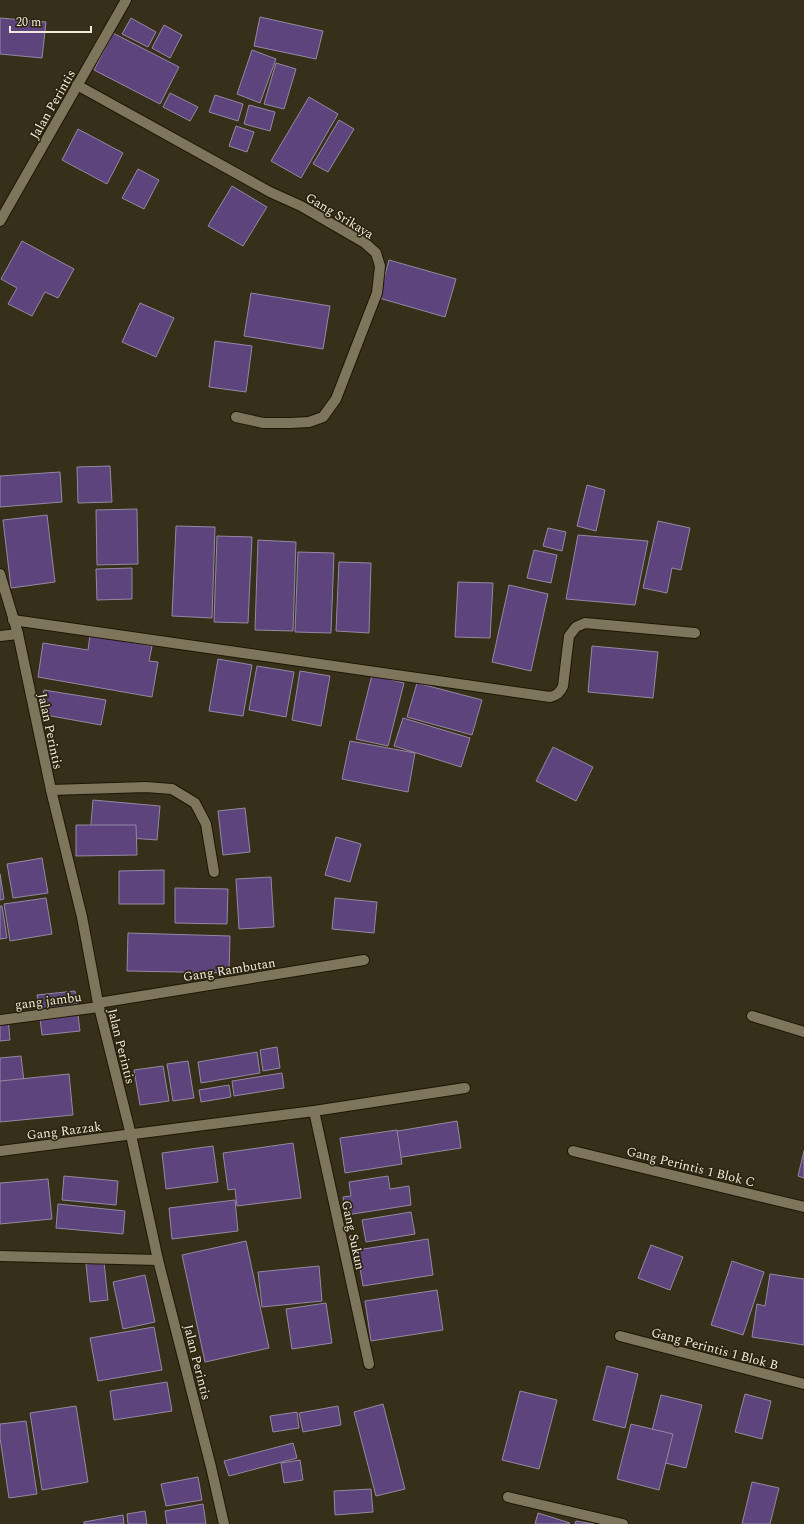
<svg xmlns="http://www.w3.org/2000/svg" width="804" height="1524" font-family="Spectral,serif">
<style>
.building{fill:#5d447d;stroke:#9389a1}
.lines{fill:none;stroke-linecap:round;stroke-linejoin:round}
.minor-casing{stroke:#1e1703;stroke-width:12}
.minor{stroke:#7d765d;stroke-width:10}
.labels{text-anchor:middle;stroke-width:3.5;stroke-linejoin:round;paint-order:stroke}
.street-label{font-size:13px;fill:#eeeadd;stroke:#2c250f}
</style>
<rect width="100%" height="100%" fill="#362f19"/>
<!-- building -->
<g class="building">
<polygon points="260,17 323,31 316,59 254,46"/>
<polygon points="0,18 46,22 42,58 0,54"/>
<polygon points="131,18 156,32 148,47 122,34"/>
<polygon points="164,25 182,35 170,58 152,48"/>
<polygon points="113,33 179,67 160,104 94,70"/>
<polygon points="252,50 276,59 260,103 237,94"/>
<polygon points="276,63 296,69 284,109 264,104"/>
<polygon points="170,93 198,107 190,121 163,107"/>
<polygon points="215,95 243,104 238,121 209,112"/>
<polygon points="309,97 338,114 301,178 271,161"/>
<polygon points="249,105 275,112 270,131 244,124"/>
<polygon points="339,120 354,129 328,172 313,164"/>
<polygon points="236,126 254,132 247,152 229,146"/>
<polygon points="78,129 123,153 107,184 62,160"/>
<polygon points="138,169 159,180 144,209 122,198"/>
<polygon points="232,186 267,207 243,246 208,226"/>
<polygon points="22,241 74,269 58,298 45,292 32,316 8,304 17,288 1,279"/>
<polygon points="389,260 456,279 445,317 379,298"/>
<polygon points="251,293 330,306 323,349 244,336"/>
<polygon points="140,303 174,318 156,357 122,342"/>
<polygon points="215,341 252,346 246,392 209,387"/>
<polygon points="110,466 112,502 78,503 77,467"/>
<polygon points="60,472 62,502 0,507 0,476"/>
<polygon points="587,485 605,490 596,531 577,526"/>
<polygon points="137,509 138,564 97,565 96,510"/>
<polygon points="47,515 55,582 11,588 3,520"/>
<polygon points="658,521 690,528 681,570 672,568 667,593 643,588"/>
<polygon points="176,526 215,527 212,618 172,616"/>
<polygon points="548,528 566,532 562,551 543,546"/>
<polygon points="578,535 648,541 635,605 566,599"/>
<polygon points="217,536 252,537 248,623 214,622"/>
<polygon points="258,540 296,542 293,631 255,630"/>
<polygon points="534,550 557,555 551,583 527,578"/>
<polygon points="298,552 334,553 331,633 295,632"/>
<polygon points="339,562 371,563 369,633 336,631"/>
<polygon points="132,568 132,599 97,600 96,569"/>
<polygon points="458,582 493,583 490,638 455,637"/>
<polygon points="509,585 548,594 531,671 492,662"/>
<polygon points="90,635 152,646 149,661 158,662 152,697 38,677 43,643 88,650"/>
<polygon points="592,646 658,652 653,698 588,692"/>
<polygon points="218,659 252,665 243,716 209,711"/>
<polygon points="257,666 294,672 286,717 249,710"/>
<polygon points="300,671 330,676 321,726 292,720"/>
<polygon points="372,675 404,683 388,746 356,739"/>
<polygon points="417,683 482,700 472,735 407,717"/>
<polygon points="44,690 106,700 101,725 40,714"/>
<polygon points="403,718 470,738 461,767 394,746"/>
<polygon points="350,741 415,753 408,792 342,779"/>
<polygon points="553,747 593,767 576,801 536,781"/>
<polygon points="93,800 160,806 157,840 90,835"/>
<polygon points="245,808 250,852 223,855 218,811"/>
<polygon points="76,825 136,825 137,855 76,856"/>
<polygon points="336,837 361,844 350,882 325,875"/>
<polygon points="42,858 48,893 13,898 7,864"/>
<polygon points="164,870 164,904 119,904 119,871"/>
<polygon points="0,874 4,899 0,900"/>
<polygon points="271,877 274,927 239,929 236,879"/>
<polygon points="175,888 228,889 227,924 175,923"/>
<polygon points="46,898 52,934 10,941 4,904"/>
<polygon points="335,898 377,902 374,933 332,929"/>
<polygon points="0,906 2,906 7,938 0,939"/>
<polygon points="128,933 230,936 229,973 127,971"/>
<polygon points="75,991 80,1031 42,1035 37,995"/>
<polygon points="8,1018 10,1040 0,1041 0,1019"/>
<polygon points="277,1047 280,1068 263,1071 260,1050"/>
<polygon points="257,1052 260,1073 201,1083 198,1062"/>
<polygon points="21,1056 26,1099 0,1101 0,1058"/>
<polygon points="188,1061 194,1098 173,1101 167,1064"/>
<polygon points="163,1066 169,1101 140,1105 134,1070"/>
<polygon points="282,1073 284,1088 234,1096 232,1081"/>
<polygon points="69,1074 73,1115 0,1122 0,1081"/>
<polygon points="229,1085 231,1097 201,1102 199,1090"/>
<polygon points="457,1121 461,1148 396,1158 392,1132"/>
<polygon points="397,1130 402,1164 345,1173 340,1138"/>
<polygon points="293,1143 301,1198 237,1206 235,1189 228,1190 223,1153"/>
<polygon points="213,1146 218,1182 166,1189 162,1153"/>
<polygon points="804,1151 804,1178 798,1176"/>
<polygon points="64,1176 118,1181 116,1205 62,1200"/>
<polygon points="388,1176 390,1189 409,1186 411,1205 346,1215 343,1197 351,1196 349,1182"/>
<polygon points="48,1179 52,1219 0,1224 0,1183"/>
<polygon points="235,1200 238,1231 172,1239 169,1208"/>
<polygon points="58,1204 125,1211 123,1234 56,1228"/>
<polygon points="411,1212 415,1234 366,1242 362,1220"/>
<polygon points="428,1239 433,1275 363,1286 357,1250"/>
<polygon points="246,1241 269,1348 205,1362 182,1255"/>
<polygon points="651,1245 683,1257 670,1290 638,1278"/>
<polygon points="732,1261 764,1272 743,1335 711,1325"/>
<polygon points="104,1262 108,1300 90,1302 86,1264"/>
<polygon points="319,1266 322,1301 262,1307 258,1272"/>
<polygon points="770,1274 804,1279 804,1345 752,1337 757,1304 765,1306"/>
<polygon points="145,1275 155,1322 123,1329 113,1282"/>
<polygon points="437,1290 443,1330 371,1341 365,1301"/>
<polygon points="326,1303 332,1343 292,1349 286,1309"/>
<polygon points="154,1327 162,1370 98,1381 90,1338"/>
<polygon points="607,1366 638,1374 625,1428 593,1420"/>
<polygon points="167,1382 172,1411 114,1420 110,1391"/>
<polygon points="520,1391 557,1400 539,1469 502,1460"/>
<polygon points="745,1394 771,1401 762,1439 735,1432"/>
<polygon points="661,1395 702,1405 686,1468 645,1458"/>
<polygon points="383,1404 405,1489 376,1496 354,1412"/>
<polygon points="76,1406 88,1482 42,1490 30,1413"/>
<polygon points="338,1406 341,1425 303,1432 299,1413"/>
<polygon points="297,1412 299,1428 273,1432 270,1416"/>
<polygon points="26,1421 37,1494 9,1498 0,1438 0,1424"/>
<polygon points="631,1424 673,1434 659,1490 617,1479"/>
<polygon points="293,1443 297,1458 229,1476 224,1461"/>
<polygon points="300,1460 303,1480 284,1483 281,1463"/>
<polygon points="198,1477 202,1500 166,1506 161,1484"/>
<polygon points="752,1482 779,1488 770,1524 742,1524"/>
<polygon points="371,1489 373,1512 335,1515 334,1491"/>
<polygon points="203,1504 206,1524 167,1524 165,1511"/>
<polygon points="145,1511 147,1524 128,1524 127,1514"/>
<polygon points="538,1513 570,1523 569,1524 535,1524"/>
<polygon points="123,1515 124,1524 84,1524 84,1522"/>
<polygon points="576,1521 594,1524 575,1524"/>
</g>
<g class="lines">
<!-- minor casing -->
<g class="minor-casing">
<g id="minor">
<polyline points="77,85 270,192 301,206 365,243 376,253 380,266 377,293 336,399 323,417 309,422 291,423 263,423 236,417"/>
<polyline points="0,221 126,0"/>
<polyline points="0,574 18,634 51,790 82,917 98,1003 131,1135 158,1260 211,1467 224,1524"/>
<path d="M13,620L550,697C557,695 560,693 563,686L569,636L576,627L585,623L695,633"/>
<polyline points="0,636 18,634"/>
<polyline points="51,790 146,787 172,789 195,803 206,824 214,872"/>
<polyline points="98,1003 364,960"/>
<polyline points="752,1016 804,1032"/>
<polyline points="0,1020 99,1007"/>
<polyline points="314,1111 465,1088"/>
<polyline points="0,1151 314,1111 369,1364"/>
<polyline points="573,1151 804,1207"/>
<polyline points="0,1256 158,1260"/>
<polyline points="620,1336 804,1384"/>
<polyline points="508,1497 623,1524"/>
</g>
</g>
<!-- minor -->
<use href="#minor" class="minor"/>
</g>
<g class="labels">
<!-- street labels -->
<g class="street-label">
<text transform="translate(52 104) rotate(-60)" y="5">Jalan Perintis</text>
<text transform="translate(340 215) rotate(31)" y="5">Gang Srikaya</text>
<text transform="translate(51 731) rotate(78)" y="5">Jalan Perintis</text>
<text transform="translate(229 969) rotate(-9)" y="5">Gang Rambutan</text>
<text transform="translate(48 1000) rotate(-7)" y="5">gang jambu</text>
<text transform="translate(122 1046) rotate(76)" y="5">Jalan Perintis</text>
<text transform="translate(64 1130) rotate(-7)" y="5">Gang Razzak</text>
<text transform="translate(691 1166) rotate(14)" y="5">Gang Perintis 1 Blok C</text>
<text transform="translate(354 1235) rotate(78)" y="5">Gang Sukun</text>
<text transform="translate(715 1348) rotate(15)" y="5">Gang Perintis 1 Blok B</text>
<text transform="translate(198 1362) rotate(76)" y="5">Jalan Perintis</text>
</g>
</g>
<!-- scale -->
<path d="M10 26v6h81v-6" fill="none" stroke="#eeeadd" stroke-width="2"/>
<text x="16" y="26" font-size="12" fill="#eeeadd" stroke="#2c250f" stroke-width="3" paint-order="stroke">20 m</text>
</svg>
